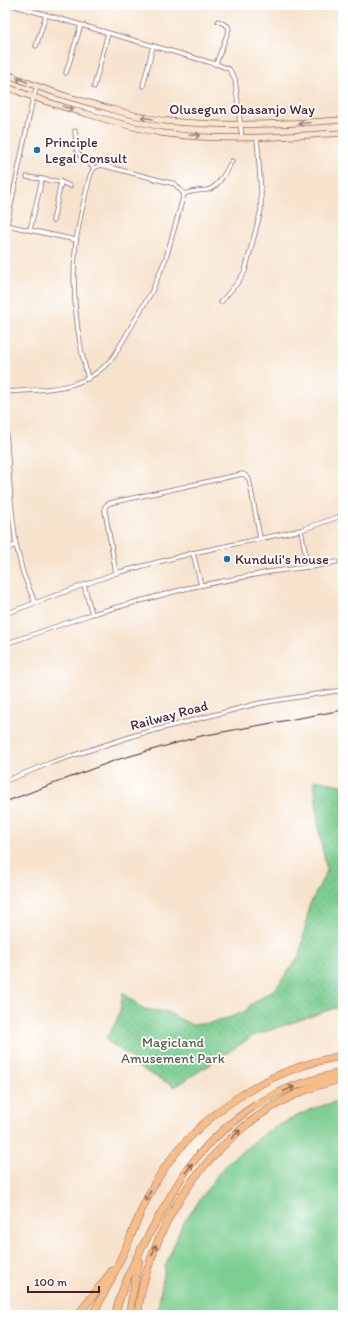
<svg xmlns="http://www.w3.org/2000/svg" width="348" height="1320" font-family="Itim,sans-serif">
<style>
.park{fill:url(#park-dots);stroke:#63765e}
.pitch{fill:#7cce91;stroke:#63765e}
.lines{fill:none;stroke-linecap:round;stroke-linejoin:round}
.minor-casing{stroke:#876464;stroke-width:5}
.secondary-casing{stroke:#876464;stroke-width:7}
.motorway-casing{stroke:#876464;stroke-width:8}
.minor{stroke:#fff;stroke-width:3.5}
.secondary{stroke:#fce5cf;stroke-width:5.5}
.motorway{stroke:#f7bd88;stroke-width:7}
.tram{stroke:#4a1f2b;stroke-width:1}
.oneway{stroke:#a3827d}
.oneway2{stroke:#986655}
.poi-dot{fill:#1f6fb2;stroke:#fff;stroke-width:1.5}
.labels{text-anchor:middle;stroke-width:3.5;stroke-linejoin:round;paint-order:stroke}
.street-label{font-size:14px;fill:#4a1f2b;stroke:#fff}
.poi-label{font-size:14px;fill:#4a1f2b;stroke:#fff;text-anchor:start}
.park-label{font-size:14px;fill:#5c5c4f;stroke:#fff}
</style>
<defs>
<pattern id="park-dots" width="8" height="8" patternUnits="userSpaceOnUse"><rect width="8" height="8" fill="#7cce91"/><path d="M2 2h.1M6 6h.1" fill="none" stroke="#6db07d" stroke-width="1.8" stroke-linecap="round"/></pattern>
</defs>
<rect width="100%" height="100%" fill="#fff"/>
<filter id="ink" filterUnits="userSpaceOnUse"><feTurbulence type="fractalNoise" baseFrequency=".025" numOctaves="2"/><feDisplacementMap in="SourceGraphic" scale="8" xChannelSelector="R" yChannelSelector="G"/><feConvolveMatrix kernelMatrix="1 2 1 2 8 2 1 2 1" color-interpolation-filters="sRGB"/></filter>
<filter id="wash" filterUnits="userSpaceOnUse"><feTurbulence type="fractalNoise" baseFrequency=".012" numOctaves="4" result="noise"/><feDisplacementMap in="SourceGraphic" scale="16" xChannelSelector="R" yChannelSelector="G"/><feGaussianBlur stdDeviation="0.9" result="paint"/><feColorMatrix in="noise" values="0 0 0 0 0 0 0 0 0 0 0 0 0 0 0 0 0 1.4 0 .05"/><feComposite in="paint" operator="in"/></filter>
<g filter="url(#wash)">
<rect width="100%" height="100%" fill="#f7e3cd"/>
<!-- park -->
<path class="park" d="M314,780L343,785V1007L332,1009L253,1036L175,1087L136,1066L130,1056L107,1041L106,1037C118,1024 121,1008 123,992L143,1009L167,1012L192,1025L210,1023L228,1018L246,1011L250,1005L276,988L300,955L309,906L327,871L319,832Z"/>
<!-- pitch -->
<polygon class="pitch" points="343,1100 343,1315 157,1315 165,1267 182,1225 219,1173 232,1159 268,1131 309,1110 337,1101"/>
</g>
<g filter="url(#ink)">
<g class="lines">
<!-- minor casing -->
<g class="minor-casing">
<g id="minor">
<polyline points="12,5 219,65 229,69 235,79 242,138"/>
<polyline points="36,46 46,15"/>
<polyline points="216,64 229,29 228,26 218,21"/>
<polyline points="66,73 81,25"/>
<polyline points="143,86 153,46"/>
<polyline points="94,87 108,33"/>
<polyline points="75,131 77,151 81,157 94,168"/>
<polyline points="27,177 42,179 30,230"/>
<polyline points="42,179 61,182 70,186"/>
<path d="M184,194C192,191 199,191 207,190C219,188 226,170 232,161"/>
<polyline points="53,221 61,182"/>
<polyline points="6,225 76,240"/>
<polyline points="5,234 33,98 37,87"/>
<polyline points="221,302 238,282 245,271 261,210 261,191 257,137"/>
<path d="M5,392C46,389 86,392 114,356L152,291L166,258L184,194L175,184L101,165L94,168L90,176C85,197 79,219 76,242C71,288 76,334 88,379"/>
<polyline points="5,416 11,502 16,545 23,573 35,603"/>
<polyline points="301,530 308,567"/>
<polyline points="5,549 16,545"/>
<polyline points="193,553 201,585"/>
<path d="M116,573L105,511C104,506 106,505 110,503L242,474L245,475L249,479L260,538"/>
<polyline points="84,585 92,614"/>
<polyline points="5,614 116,573 193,553 301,530 338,517 343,514"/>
<polyline points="5,644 92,614 188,588 269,572 308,567 312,567 336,562"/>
<polyline points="5,781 53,762 136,735 260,703 343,690"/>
</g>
</g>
<!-- secondary casing -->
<g class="secondary-casing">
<g id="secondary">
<path d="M5,73C39,89 75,99 111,109C129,114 148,119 167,121C226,127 285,124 343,120"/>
<path d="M5,86C33,98 62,107 91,115C114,122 138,129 162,133C222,142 283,136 343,133"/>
</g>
</g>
<!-- motorway casing -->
<g class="motorway-casing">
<g id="motorway">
<polyline points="78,1315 112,1271"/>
<path d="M92,1315C107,1290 119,1263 131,1236C138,1218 145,1200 155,1183C194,1117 267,1068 343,1056"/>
<path d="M115,1315C122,1285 137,1256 152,1229C164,1208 175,1186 189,1167C210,1139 243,1110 274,1095C296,1084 319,1078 343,1072"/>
<polyline points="129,1315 135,1281 139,1262"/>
<path d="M138,1315C139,1293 146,1272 154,1251C184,1171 257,1096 343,1079"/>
</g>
</g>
<!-- minor -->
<use href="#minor" class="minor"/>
<!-- secondary -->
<use href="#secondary" class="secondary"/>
<!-- motorway -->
<use href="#motorway" class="motorway"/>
<!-- tram -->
<polyline class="tram" points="5,802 116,760 201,736 343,710"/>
</g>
<!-- one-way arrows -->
<defs><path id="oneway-shaft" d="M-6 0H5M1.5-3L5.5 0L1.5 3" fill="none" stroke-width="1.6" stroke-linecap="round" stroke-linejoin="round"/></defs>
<g class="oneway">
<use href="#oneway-shaft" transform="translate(22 80) rotate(-156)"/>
<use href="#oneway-shaft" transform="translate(68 108) rotate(17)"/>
<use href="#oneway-shaft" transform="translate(147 118) rotate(-170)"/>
<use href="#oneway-shaft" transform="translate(304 123) rotate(175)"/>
<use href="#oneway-shaft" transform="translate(195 135) rotate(5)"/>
</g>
<g class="oneway2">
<use href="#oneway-shaft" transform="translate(289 1089) rotate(-23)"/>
<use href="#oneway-shaft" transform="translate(236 1134) rotate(-43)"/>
<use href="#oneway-shaft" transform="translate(189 1168) rotate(-53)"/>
<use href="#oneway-shaft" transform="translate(148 1196) rotate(117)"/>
<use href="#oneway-shaft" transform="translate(154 1250) rotate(-69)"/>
</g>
</g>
<!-- markers -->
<g class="poi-dot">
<circle cx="37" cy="150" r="4"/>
<circle cx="227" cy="559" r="4"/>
</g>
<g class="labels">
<!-- street labels -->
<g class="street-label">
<text x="242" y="114">Olusegun Obasanjo Way</text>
<text transform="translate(169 715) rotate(-15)" y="5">Railway Road</text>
</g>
<!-- poi labels -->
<g class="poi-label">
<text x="45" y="147">Principle<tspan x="45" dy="16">Legal Consult</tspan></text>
<text x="235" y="564">Kunduli's house</text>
</g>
<!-- park labels -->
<g class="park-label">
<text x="173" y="1047">Magicland<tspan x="173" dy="16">Amusement Park</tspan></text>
</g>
</g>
<!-- margin -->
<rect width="348" height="1320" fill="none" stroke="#fff" stroke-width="20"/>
<!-- scale -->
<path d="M28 1286v6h71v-6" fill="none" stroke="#4a1f2b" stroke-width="2"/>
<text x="34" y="1286" font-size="12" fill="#4a1f2b" stroke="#ffffff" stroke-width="3" paint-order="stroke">100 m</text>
</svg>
